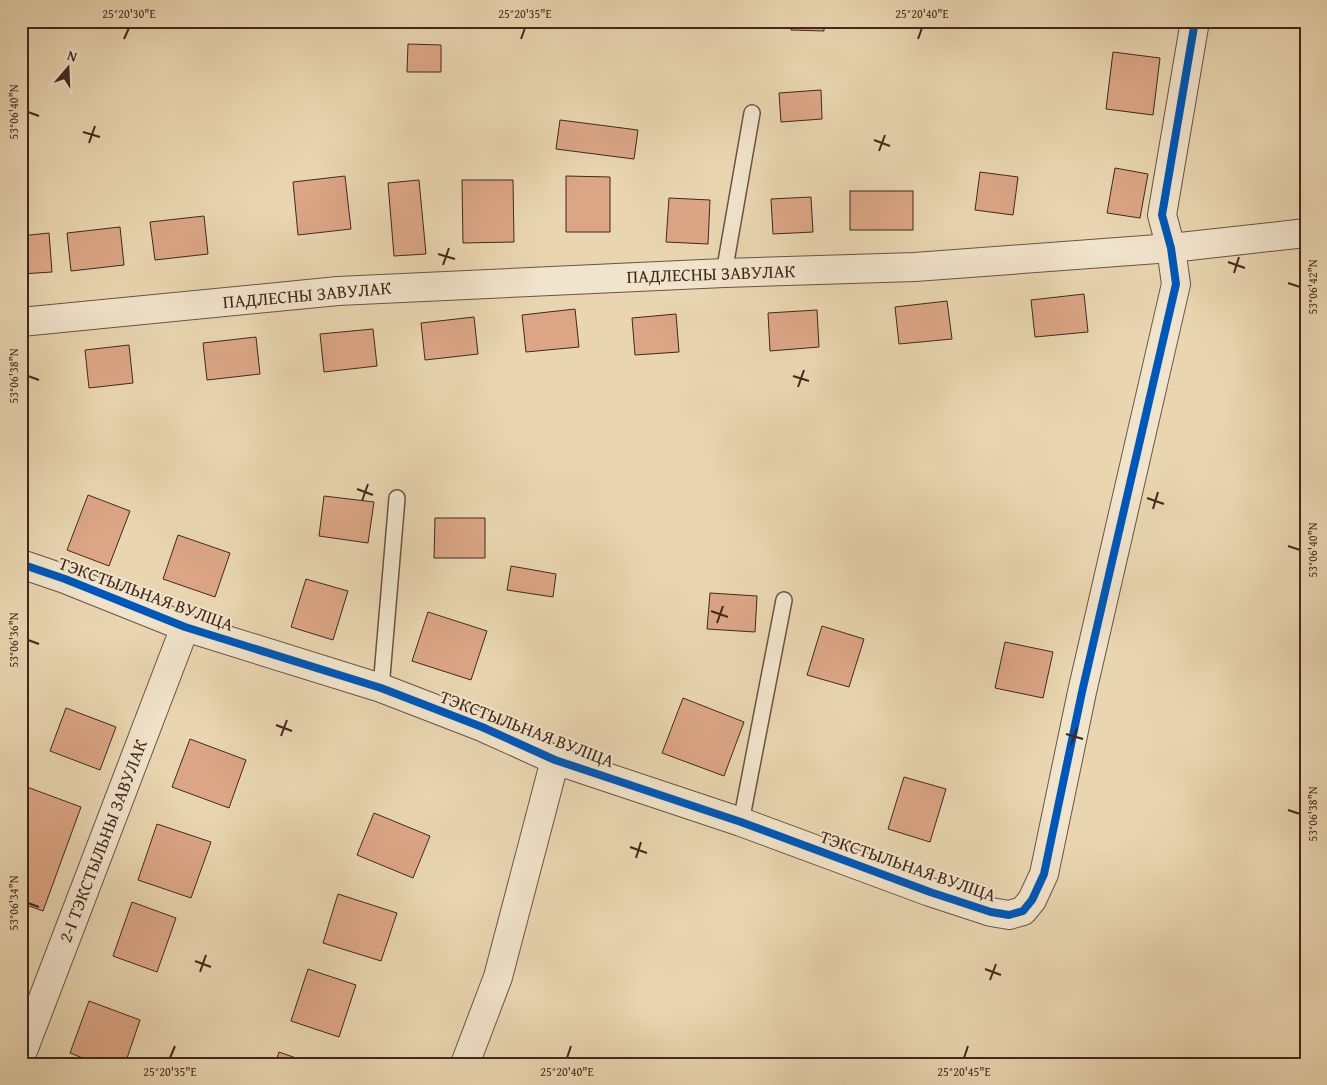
<svg xmlns="http://www.w3.org/2000/svg" width="1327" height="1085" font-family="'Gentium Book Plus',serif">
<style>
.building{fill:#dca686;stroke:#43271b}
.lines{fill:none;stroke-linecap:round;stroke-linejoin:round}
.service-casing{stroke:#6c5340;stroke-width:18}
.minor-casing{stroke:#6c5340;stroke-width:30}
.tertiary-casing{stroke:#6c5340;stroke-width:30}
.service{stroke:#f1e4cc;stroke-width:15}
.minor{stroke:#f1e4cc;stroke-width:28}
.tertiary{stroke:#f1e4cc;stroke-width:28}
.cycleway-casing{stroke:#f1e4cc;stroke-width:11}
.cycleway{stroke:#0057b8;stroke-width:8}
.ticks{fill:none;stroke:#43271b;stroke-width:2}
.labels{text-anchor:middle;stroke-width:4;stroke-linejoin:round;paint-order:stroke}
.street-label{font-size:18px;fill:#43271b;stroke:#f1e4cc}
.neatline{fill:none;stroke:#43271b;stroke-width:2}
.ticks-label{font-size:12px;text-anchor:middle;fill:#43271b}
</style>
<rect width="100%" height="100%" fill="#e9d6b1"/>
<filter id="stains"><feTurbulence type="fractalNoise" baseFrequency=".004" numOctaves="4"/><feColorMatrix values="0 0 0 0 .2 0 0 0 0 .09 0 0 0 0 .02 0 0 0 .5 -.17"/></filter>
<radialGradient id="worn" r=".72"><stop offset=".6" stop-color="#630" stop-opacity="0"/><stop offset="1" stop-color="#630" stop-opacity=".3"/></radialGradient>
<!-- building -->
<g class="building">
<polygon points="791,21 824,21 824,31 791,30"/>
<polygon points="408,44 441,45 441,72 407,72"/>
<polygon points="1113,52 1160,58 1153,115 1106,109"/>
<polygon points="821,90 822,119 781,122 779,93"/>
<polygon points="560,120 638,130 634,159 556,149"/>
<polygon points="1115,168 1148,174 1140,218 1107,213"/>
<polygon points="980,172 1018,177 1013,215 975,210"/>
<polygon points="345,176 351,229 298,235 293,182"/>
<polygon points="566,176 610,177 610,232 566,232"/>
<polygon points="419,180 426,254 394,256 388,183"/>
<polygon points="462,180 513,180 514,242 463,243"/>
<rect x="850" y="191" width="63" height="39"/>
<polygon points="811,197 813,232 773,234 771,199"/>
<polygon points="669,198 710,200 708,244 666,242"/>
<polygon points="204,216 208,254 155,260 150,222"/>
<polygon points="120,227 124,265 71,271 67,233"/>
<polygon points="49,233 52,272 21,274 21,236"/>
<polygon points="1084,294 1088,332 1035,337 1031,300"/>
<polygon points="947,301 952,339 899,344 895,307"/>
<polygon points="575,309 579,347 526,352 522,315"/>
<polygon points="817,310 819,347 770,351 768,313"/>
<polygon points="676,314 679,352 635,355 632,318"/>
<polygon points="474,317 478,354 425,360 421,323"/>
<polygon points="373,329 377,366 324,372 320,334"/>
<polygon points="256,337 260,374 207,380 203,343"/>
<polygon points="129,345 133,383 89,388 85,350"/>
<polygon points="88,495 130,511 109,566 67,550"/>
<polygon points="324,496 374,502 368,543 319,536"/>
<polygon points="435,518 485,518 485,558 434,558"/>
<polygon points="178,535 230,553 215,597 163,579"/>
<polygon points="511,566 556,574 553,597 507,590"/>
<polygon points="306,579 348,591 333,640 291,627"/>
<polygon points="710,593 757,596 755,632 707,629"/>
<polygon points="428,612 487,631 471,680 412,661"/>
<polygon points="822,626 864,639 849,687 807,675"/>
<polygon points="1005,642 1053,652 1043,698 995,688"/>
<polygon points="683,698 744,722 724,776 662,753"/>
<polygon points="66,708 116,727 100,770 50,751"/>
<polygon points="190,739 246,760 229,808 172,787"/>
<polygon points="904,777 946,789 930,842 888,829"/>
<polygon points="27,787 81,807 43,911 21,903 21,802"/>
<polygon points="374,813 430,836 413,878 357,855"/>
<polygon points="157,824 211,842 191,898 138,880"/>
<polygon points="338,894 397,913 381,961 323,943"/>
<polygon points="132,902 176,918 157,972 113,956"/>
<polygon points="308,969 356,985 339,1037 291,1021"/>
<polygon points="89,1001 140,1020 125,1064 98,1064 70,1053"/>
<polygon points="279,1052 313,1064 275,1064"/>
</g>
<g class="lines">
<!-- service casing -->
<g class="service-casing">
<g id="service">
<polyline points="724,273 752,113"/>
<polyline points="381,688 397,498"/>
<polyline points="741,822 784,600"/>
</g>
</g>
<!-- minor casing -->
<g class="minor-casing">
<g id="minor">
<polyline points="21,564 65,579 185,627 381,688 482,727 555,760 741,822 930,892 991,912 1009,915 1023,911 1032,900 1044,874 1082,692 1176,284 1171,248 1162,215 1195,21"/>
<polyline points="21,1056 185,627"/>
<polyline points="465,1064 498,977 555,760"/>
</g>
</g>
<!-- tertiary casing -->
<g class="tertiary-casing">
<polyline id="tertiary" points="21,322 338,291 724,273 915,267 1171,248 1306,233"/>
</g>
<!-- service -->
<use href="#service" class="service"/>
<!-- minor -->
<use href="#minor" class="minor"/>
<!-- tertiary -->
<use href="#tertiary" class="tertiary"/>
<!-- cycleway casing -->
<g class="cycleway-casing">
<polyline id="cycleway" points="21,564 65,579 185,627 381,688 482,727 555,760 741,822 930,892 991,912 1009,915 1023,911 1032,900 1044,874 1082,692 1176,284 1171,248 1162,215 1195,21"/>
</g>
<!-- cycleway -->
<use href="#cycleway" class="cycleway"/>
</g>
<!-- ticks -->
<path class="ticks" d="M124,39L129,28M521,39L525,28M918,39L922,28M28,112L39,116M83,132L100,137M874,140L890,146M89,143L95,126M879,151L885,135M438,254L455,259M1228,262L1245,268M443,265L449,248M1234,273L1239,257M1288,283L1300,287M28,376L39,380M793,376L809,381M798,387L804,370M357,489L373,495M1147,498L1164,504M362,501L368,484M1153,509L1158,492M1288,546L1300,550M711,611L728,617M717,623L723,606M28,640L39,644M276,725L292,731M1066,734L1083,739M281,736L287,720M1071,745L1077,728M1288,810L1300,814M630,847L647,853M636,858L641,842M28,903L39,907M195,961L211,967M985,969L1001,975M200,972L206,955M990,980L996,964M170,1058L175,1046M567,1058L571,1046M964,1058L968,1046"/>
<g class="labels">
<!-- street labels -->
<g class="street-label">
<text transform="translate(711 274) rotate(-2)" y="6">ПАДЛЕСНЫ ЗАВУЛАК</text>
<text transform="translate(307 295) rotate(-5)" y="6">ПАДЛЕСНЫ ЗАВУЛАК</text>
<text transform="translate(146 594) rotate(20)" y="6">ТЭКСТЫЛЬНАЯ ВУЛІЦА</text>
<text transform="translate(527 729) rotate(21)" y="6">ТЭКСТЫЛЬНАЯ ВУЛІЦА</text>
<text transform="translate(103 841) rotate(-69)" y="6">2-І ТЭКСТЫЛЬНЫ ЗАВУЛАК</text>
<text transform="translate(908 866) rotate(19)" y="6">ТЭКСТЫЛЬНАЯ ВУЛІЦА</text>
</g>
</g>
<!-- margin -->
<rect width="1327" height="1085" fill="none" stroke="#e9d6b1" stroke-width="55"/>
<!-- north arrow -->
<g transform="translate(68 68) rotate(19)" stroke="#f1e4cc" stroke-width="4" paint-order="stroke">
<path d="M0-4L9 19L0 12L-9 19Z" fill="#43271b"/>
<text y="-8" font-size="14" font-weight="bold" text-anchor="middle" fill="#43271b">N</text>
</g>
<rect x="28" y="28" width="1272" height="1030" class="neatline"/>
<g class="ticks-label">
<text x="129" y="18">25°20'30"E</text>
<text x="525" y="18">25°20'35"E</text>
<text x="922" y="18">25°20'40"E</text>
<text transform="translate(14 112) rotate(-90)" y="4">53°06'40"N</text>
<text transform="translate(1313 287) rotate(-90)" y="4">53°06'42"N</text>
<text transform="translate(14 376) rotate(-90)" y="4">53°06'38"N</text>
<text transform="translate(1313 550) rotate(-90)" y="4">53°06'40"N</text>
<text transform="translate(14 640) rotate(-90)" y="4">53°06'36"N</text>
<text transform="translate(1313 814) rotate(-90)" y="4">53°06'38"N</text>
<text transform="translate(14 903) rotate(-90)" y="4">53°06'34"N</text>
<text x="170" y="1076">25°20'35"E</text>
<text x="567" y="1076">25°20'40"E</text>
<text x="964" y="1076">25°20'45"E</text>
</g>
<rect width="100%" height="100%" filter="url(#stains)"/>
<rect width="100%" height="100%" fill="url(#worn)"/>
</svg>
